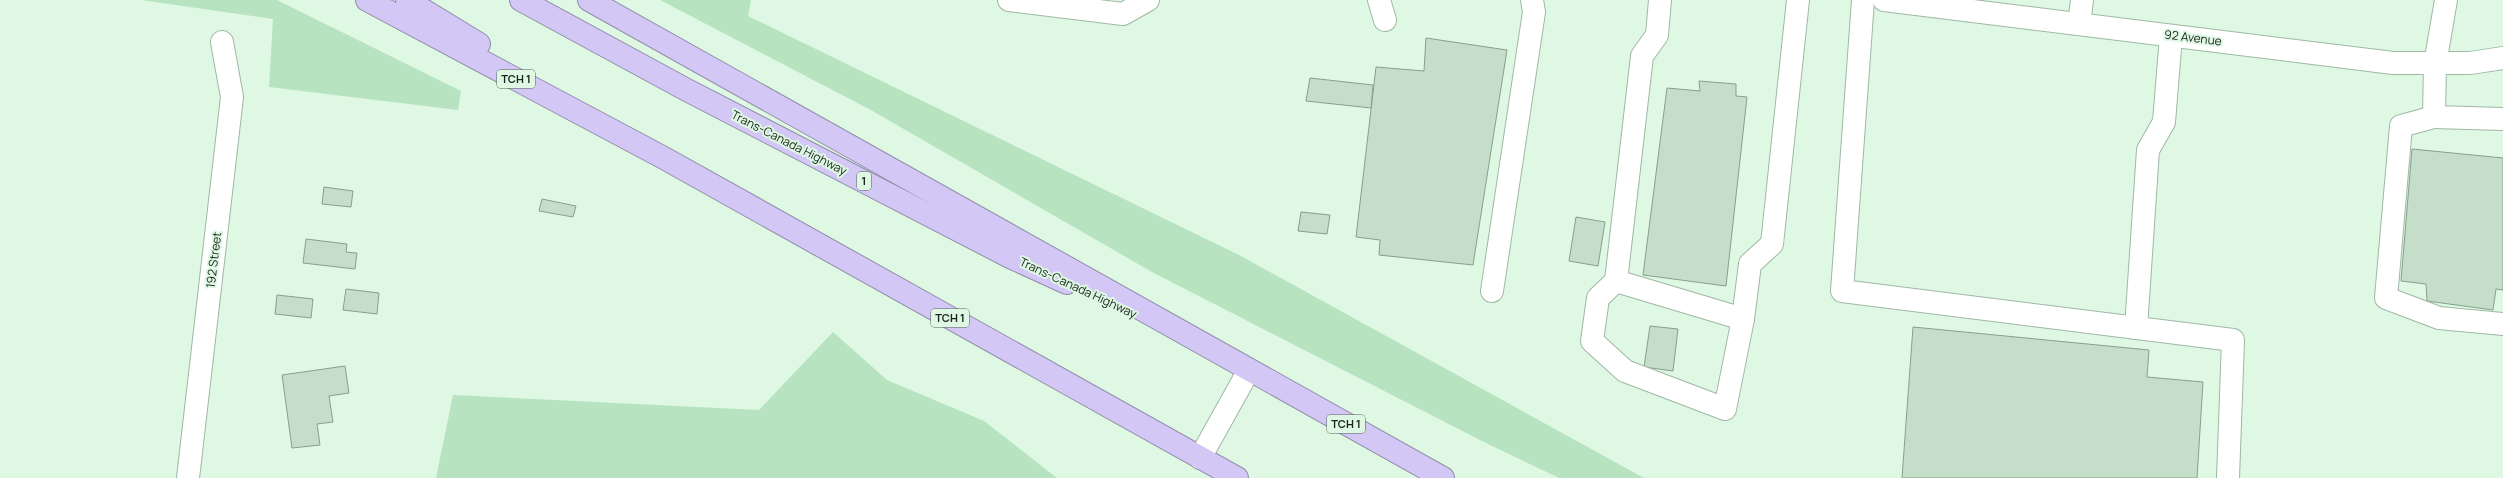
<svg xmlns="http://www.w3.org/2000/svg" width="2503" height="478" font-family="Manrope,sans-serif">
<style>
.green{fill:#b7e3c1}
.building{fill:#c4deca;stroke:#87a08d}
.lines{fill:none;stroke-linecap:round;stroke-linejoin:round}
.minor-casing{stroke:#9fb8a4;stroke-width:24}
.highway-casing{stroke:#928ea9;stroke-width:24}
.minor{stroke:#fff;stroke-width:22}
.highway{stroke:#d2c7f5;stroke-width:22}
.labels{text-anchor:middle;stroke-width:4;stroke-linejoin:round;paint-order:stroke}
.shield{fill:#def8e3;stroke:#556458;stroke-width:1}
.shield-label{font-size:11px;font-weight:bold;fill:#1a241c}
.street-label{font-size:12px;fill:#1a241c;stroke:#def8e3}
</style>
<rect width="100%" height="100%" fill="#def8e3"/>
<!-- green -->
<g class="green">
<polygon points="141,0 277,0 461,91 458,110 269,87 273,19"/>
<polygon points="660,0 751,0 748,16 1239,255 1644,478 1559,478 1482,441 1152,272 869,109"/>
<polygon points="833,332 887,380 984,421 1057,478 436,478 453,395 759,410"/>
</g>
<!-- building -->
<g class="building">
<polygon points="1426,38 1507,50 1473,265 1379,255 1380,240 1356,237 1376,67 1424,71"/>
<polygon points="1310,78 1373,85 1371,108 1306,101"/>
<polygon points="1699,81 1736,84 1736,96 1747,97 1726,286 1643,275 1667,88 1700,91"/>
<polygon points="2412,149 2503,158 2503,290 2496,289 2493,310 2427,301 2426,284 2401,281"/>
<polygon points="324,187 353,191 351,207 322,204"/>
<polygon points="542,199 576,206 573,217 539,211"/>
<polygon points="1301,212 1330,215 1327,234 1298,231"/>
<polygon points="1576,217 1605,222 1598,266 1569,261"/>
<polygon points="306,239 347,244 346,252 357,253 355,269 303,263"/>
<polygon points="346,289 379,293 377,314 343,310"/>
<polygon points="277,295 313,299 311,318 275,314"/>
<polygon points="1650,326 1678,329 1673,371 1644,367"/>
<polygon points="1913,327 2149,350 2147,377 2203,382 2197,478 1902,478"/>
<polygon points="345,366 349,393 329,396 333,422 317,424 320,445 292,448 282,375"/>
</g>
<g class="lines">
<!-- minor casing -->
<g class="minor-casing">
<g id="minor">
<polyline points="1009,0 1123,14 1148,0"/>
<polyline points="1379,0 1385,20"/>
<polyline points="1660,0 1657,35 1642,56 1616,281 1743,319 1750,264 1772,244 1798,0"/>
<polyline points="1863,0 1842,291 2233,340 2228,478"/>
<polyline points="1884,0 2393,63 2470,63 2503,58"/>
<polyline points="2446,0 2435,64 2434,117 2503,119"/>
<polyline points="2079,24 2082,0"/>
<polyline points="2434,117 2401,126 2386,298 2439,318 2503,324"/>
<polyline points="1616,281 1598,298 1592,341 1625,371 1725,409 1743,319"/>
<polyline points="1492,291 1534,12 1532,0"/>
<polyline points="2136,328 2148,150 2164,122 2171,36"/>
<polyline points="1200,458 1249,370"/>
<polyline points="188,478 232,97 222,42"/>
</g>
</g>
<!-- highway casing -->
<g class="highway-casing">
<g id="highway">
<polyline points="367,0 664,158 1237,478"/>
<polyline points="407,0 479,44"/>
<polyline points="521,0 685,89 1010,257 1067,283"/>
<polyline points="589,0 1443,478"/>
</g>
</g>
<!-- minor -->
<use href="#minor" class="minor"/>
<!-- highway -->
<use href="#highway" class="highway"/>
</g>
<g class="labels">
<!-- shield labels -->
<g class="shield">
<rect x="497" y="70" width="38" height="18" rx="3"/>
<rect x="857" y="172" width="14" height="18" rx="3"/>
<rect x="931" y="309" width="38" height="18" rx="3"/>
<rect x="1327" y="415" width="38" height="18" rx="3"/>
</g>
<g class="shield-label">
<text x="516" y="83">TCH 1</text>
<text x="864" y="185">1</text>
<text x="950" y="322">TCH 1</text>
<text x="1346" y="428">TCH 1</text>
</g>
<!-- street labels -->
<g class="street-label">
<text transform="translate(2193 38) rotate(7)" y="4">92 Avenue</text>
<text transform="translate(789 143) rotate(27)" y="4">Trans-Canada Highway</text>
<text transform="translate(214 260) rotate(-83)" y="4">192 Street</text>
<text transform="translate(1078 288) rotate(25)" y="4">Trans-Canada Highway</text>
</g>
</g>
</svg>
